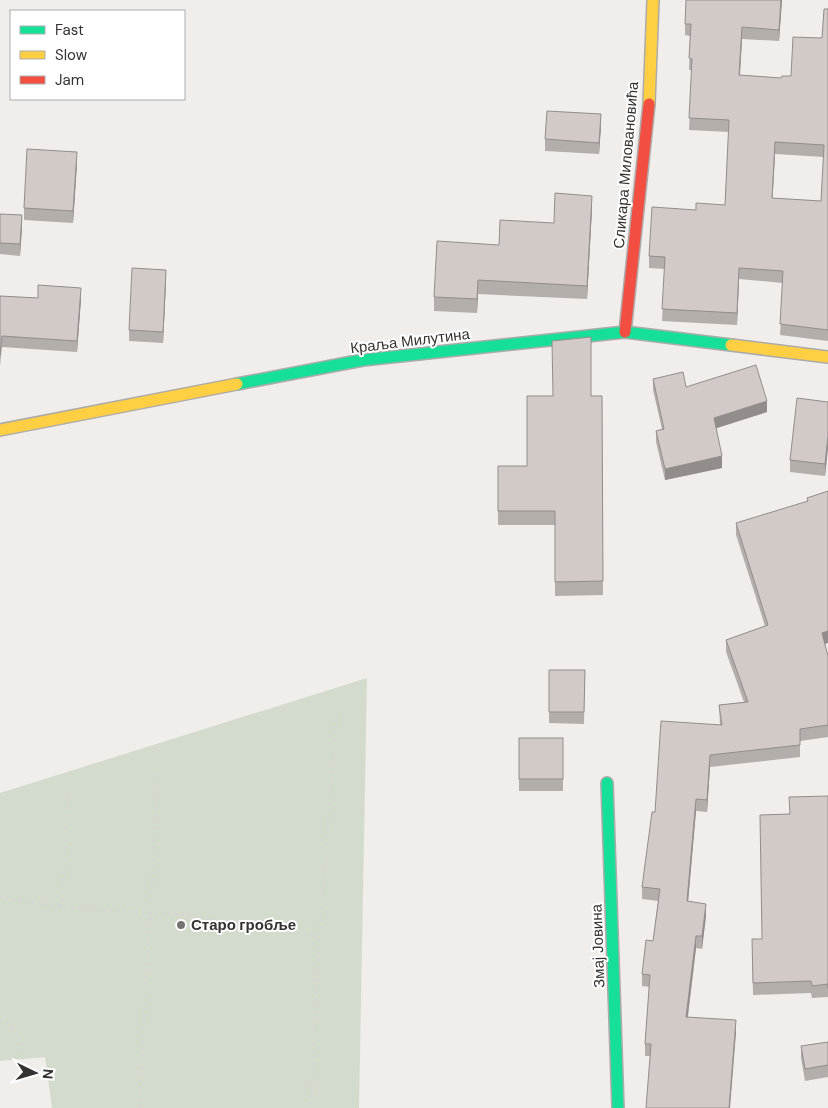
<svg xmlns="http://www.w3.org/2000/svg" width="828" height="1108" font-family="'DM Sans',sans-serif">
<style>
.green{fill:#d3dbcc}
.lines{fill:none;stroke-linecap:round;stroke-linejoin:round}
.fast-casing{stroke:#adabaa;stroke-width:14}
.slow-casing{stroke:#adabaa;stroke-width:14}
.jam-casing{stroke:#adabaa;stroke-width:14}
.path{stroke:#d6d5d5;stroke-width:3;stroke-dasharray:2.5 4;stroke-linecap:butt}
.fast{stroke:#16e098;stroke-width:11}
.slow{stroke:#ffcf43;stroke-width:11}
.jam{stroke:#f24e42;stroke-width:11}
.wall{fill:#b4aeaa;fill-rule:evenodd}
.shaded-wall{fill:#928d8b}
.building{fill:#d1cac6;stroke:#928d8b;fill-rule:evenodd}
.poi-dot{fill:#767372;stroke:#fff;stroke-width:2}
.labels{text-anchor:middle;stroke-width:4;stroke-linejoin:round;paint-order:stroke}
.street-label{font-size:15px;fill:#343231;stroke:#fff}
.poi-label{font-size:15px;font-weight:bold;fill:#343231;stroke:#fff;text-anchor:start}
</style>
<rect width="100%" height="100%" fill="#f0edeb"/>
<!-- green -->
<polygon class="green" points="367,678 359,1108 52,1108 45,1057 0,1061 0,793"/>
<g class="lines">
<!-- fast casing -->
<g class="fast-casing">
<g id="fast">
<polyline points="237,384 363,360 625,332 731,345"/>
<polyline points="607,783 618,1108"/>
</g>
</g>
<!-- slow casing -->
<g class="slow-casing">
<g id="slow">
<polyline points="649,104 653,0"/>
<polyline points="731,345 828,357"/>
<polyline points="0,430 237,384"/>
</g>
</g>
<!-- jam casing -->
<g class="jam-casing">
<polyline id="jam" points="625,332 649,104"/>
</g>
<!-- path -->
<g class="path">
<polyline points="0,897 33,903 86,909 173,914 309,935 319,939"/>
<polyline points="62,907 68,792"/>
<path d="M0,1020C16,1025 19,1037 24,1052"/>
<polyline points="311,1104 319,939 337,708"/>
<polyline points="139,1108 158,771"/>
</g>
<!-- fast -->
<use href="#fast" class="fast"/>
<!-- slow -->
<use href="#slow" class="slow"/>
<!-- jam -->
<use href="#jam" class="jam"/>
</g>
<!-- wall -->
<g class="wall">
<path d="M782,0L779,41L742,39L740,75L781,78L791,76L822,38L828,9V341L780,335L783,283L739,279L737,325L662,321L665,269L649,268V256L696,210L725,205L729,132L689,130L692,70H689L690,36L685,35V24ZM775,154L824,157L821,201L772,198Z"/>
<polygon points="601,126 599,154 545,151 545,139"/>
<polygon points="77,164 73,223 24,220 24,208"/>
<polygon points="592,209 587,299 478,294 477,313 434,311 434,297 499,245 554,223"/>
<polygon points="0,214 22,227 20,256 0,254"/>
<polygon points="166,282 163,343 129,341 129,330"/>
<polygon points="0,296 38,298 81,299 77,352 2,347 0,366"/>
<polygon points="653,379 686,387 767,412 716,428 722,468 665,480 656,442 656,431 662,429 653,390"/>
<polygon points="591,396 602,396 603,595 555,596 555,525 498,525 498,466 527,466"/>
<polygon points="828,402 828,448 825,476 790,472 790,460"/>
<polygon points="828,491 825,644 828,656 828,737 800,741 800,757 710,767 707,812 696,811 688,901 706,916 702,949 696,948 688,1017 736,1033 650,1056 645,1056 645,1044 649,987 642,986 642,974 653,941 658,901 642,899 642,887 655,812 720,725 719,705 744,702 726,652 726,640 765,626 736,535 736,523 807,502 807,498"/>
<polygon points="549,670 585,670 584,724 549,723"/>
<rect x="519" y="738" width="44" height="53"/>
<polygon points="828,796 828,1000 828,997 812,998 811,993 753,995 752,939 762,939 789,814"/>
<polygon points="828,1042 828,1077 805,1081 801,1058 801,1046"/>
</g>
<!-- shaded-wall -->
<g class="shaded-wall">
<polygon points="781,0 782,0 779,41 779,30"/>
<polygon points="742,27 742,39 739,87 739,75"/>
<polygon points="601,114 601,126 599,154 599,143"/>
<polygon points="775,142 775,154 772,210 772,198"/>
<polygon points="77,152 77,164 73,223 73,211"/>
<polygon points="592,196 592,209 587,299 587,286"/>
<polygon points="22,215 22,227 20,256 20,244"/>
<polygon points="739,268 739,279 737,325 737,313"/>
<polygon points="166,270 166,282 163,343 163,332"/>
<polygon points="478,280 478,294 477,313 477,299"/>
<polygon points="81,288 81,299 77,352 77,341"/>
<polygon points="767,401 767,412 714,429 714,418"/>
<polygon points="828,436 828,448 825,476 825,464"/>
<polygon points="722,456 722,468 665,480 665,469"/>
<polygon points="828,631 828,643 822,645 822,633"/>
<polygon points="710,755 710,767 707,812 707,800"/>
<polygon points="696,799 696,811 687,914 687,901 690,855"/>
<polygon points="706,904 706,916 702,949 702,936"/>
<polygon points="696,936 696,948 686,1029 686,1017"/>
<polygon points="736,1020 736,1033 730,1108 729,1108"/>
</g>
<!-- building -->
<g class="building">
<path d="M686,0H781L779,30L742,27L739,75L781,78L782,76H791L793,37L822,38L824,9H828V330L780,324L783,271L739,268L737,313L662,309L665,257L649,256L652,207L696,210V203L725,205L729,120L689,118L692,59L689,58L691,24H685ZM775,142L824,145L821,201L772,198Z"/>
<polygon points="547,111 601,114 599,143 545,139"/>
<polygon points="27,149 77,152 73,211 24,208"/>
<polygon points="555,193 592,196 587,286 478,280 477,299 434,297 437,241 499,245 500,220 554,223"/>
<polygon points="0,214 22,215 20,244 0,243"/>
<polygon points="132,268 166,270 163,332 129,330"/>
<polygon points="38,285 81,288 77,341 2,336 0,355 0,296 38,298"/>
<polygon points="591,337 591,396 602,396 603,581 555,582 555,511 498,511 498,466 527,466 527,396 553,396 552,341"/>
<polygon points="756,365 767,401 714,418 722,456 665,469 656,431 664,429 653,379 683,372 686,387"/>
<polygon points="797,398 828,402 828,436 825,464 790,460"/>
<polygon points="828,491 828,631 822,633 828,656 828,725 800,729 800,745 710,755 707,800 696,799 687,901 706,904 702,936 696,936 686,1017 736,1020 729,1108 646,1108 651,1044 645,1044 650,975 642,974 646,940 653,941 660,889 642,887 652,812 655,812 661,721 722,725 719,705 748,702 726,640 768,625 736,523 808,501 807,498"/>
<polygon points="549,670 585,670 584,712 549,712"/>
<rect x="519" y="738" width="44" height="41"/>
<polygon points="828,796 828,988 828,984 812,986 811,981 753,983 752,939 762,939 760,815 790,814 789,797"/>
<polygon points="828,1042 828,1065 805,1069 801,1046"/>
</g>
<!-- markers -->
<circle class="poi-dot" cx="181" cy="925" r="5"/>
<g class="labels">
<!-- street labels -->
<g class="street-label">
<text transform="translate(626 165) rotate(-85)" y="5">Сликара Миловановића</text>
<text transform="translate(410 341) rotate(-7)" y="5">Краља Милутина</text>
<text transform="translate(598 946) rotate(-92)" y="5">Змај Јовина</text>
</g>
<!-- poi labels -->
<g class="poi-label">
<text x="191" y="930">Старо гробље</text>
</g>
</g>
<!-- legend -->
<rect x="10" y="10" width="175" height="90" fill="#ffffff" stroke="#aeadad"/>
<rect x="20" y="26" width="25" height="8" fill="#16e098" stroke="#aeadad"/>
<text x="55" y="35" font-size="15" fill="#343231">Fast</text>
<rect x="20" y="51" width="25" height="8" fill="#ffcf43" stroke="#aeadad"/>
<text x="55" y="60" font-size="15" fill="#343231">Slow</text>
<rect x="20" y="76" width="25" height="8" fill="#f24e42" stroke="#aeadad"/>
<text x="55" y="85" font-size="15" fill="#343231">Jam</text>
<!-- north arrow -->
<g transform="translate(35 1073) rotate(95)" stroke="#ffffff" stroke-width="4" paint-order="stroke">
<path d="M0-4L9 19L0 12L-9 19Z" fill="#343231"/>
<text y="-8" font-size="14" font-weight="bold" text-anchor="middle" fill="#343231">N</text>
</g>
</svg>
